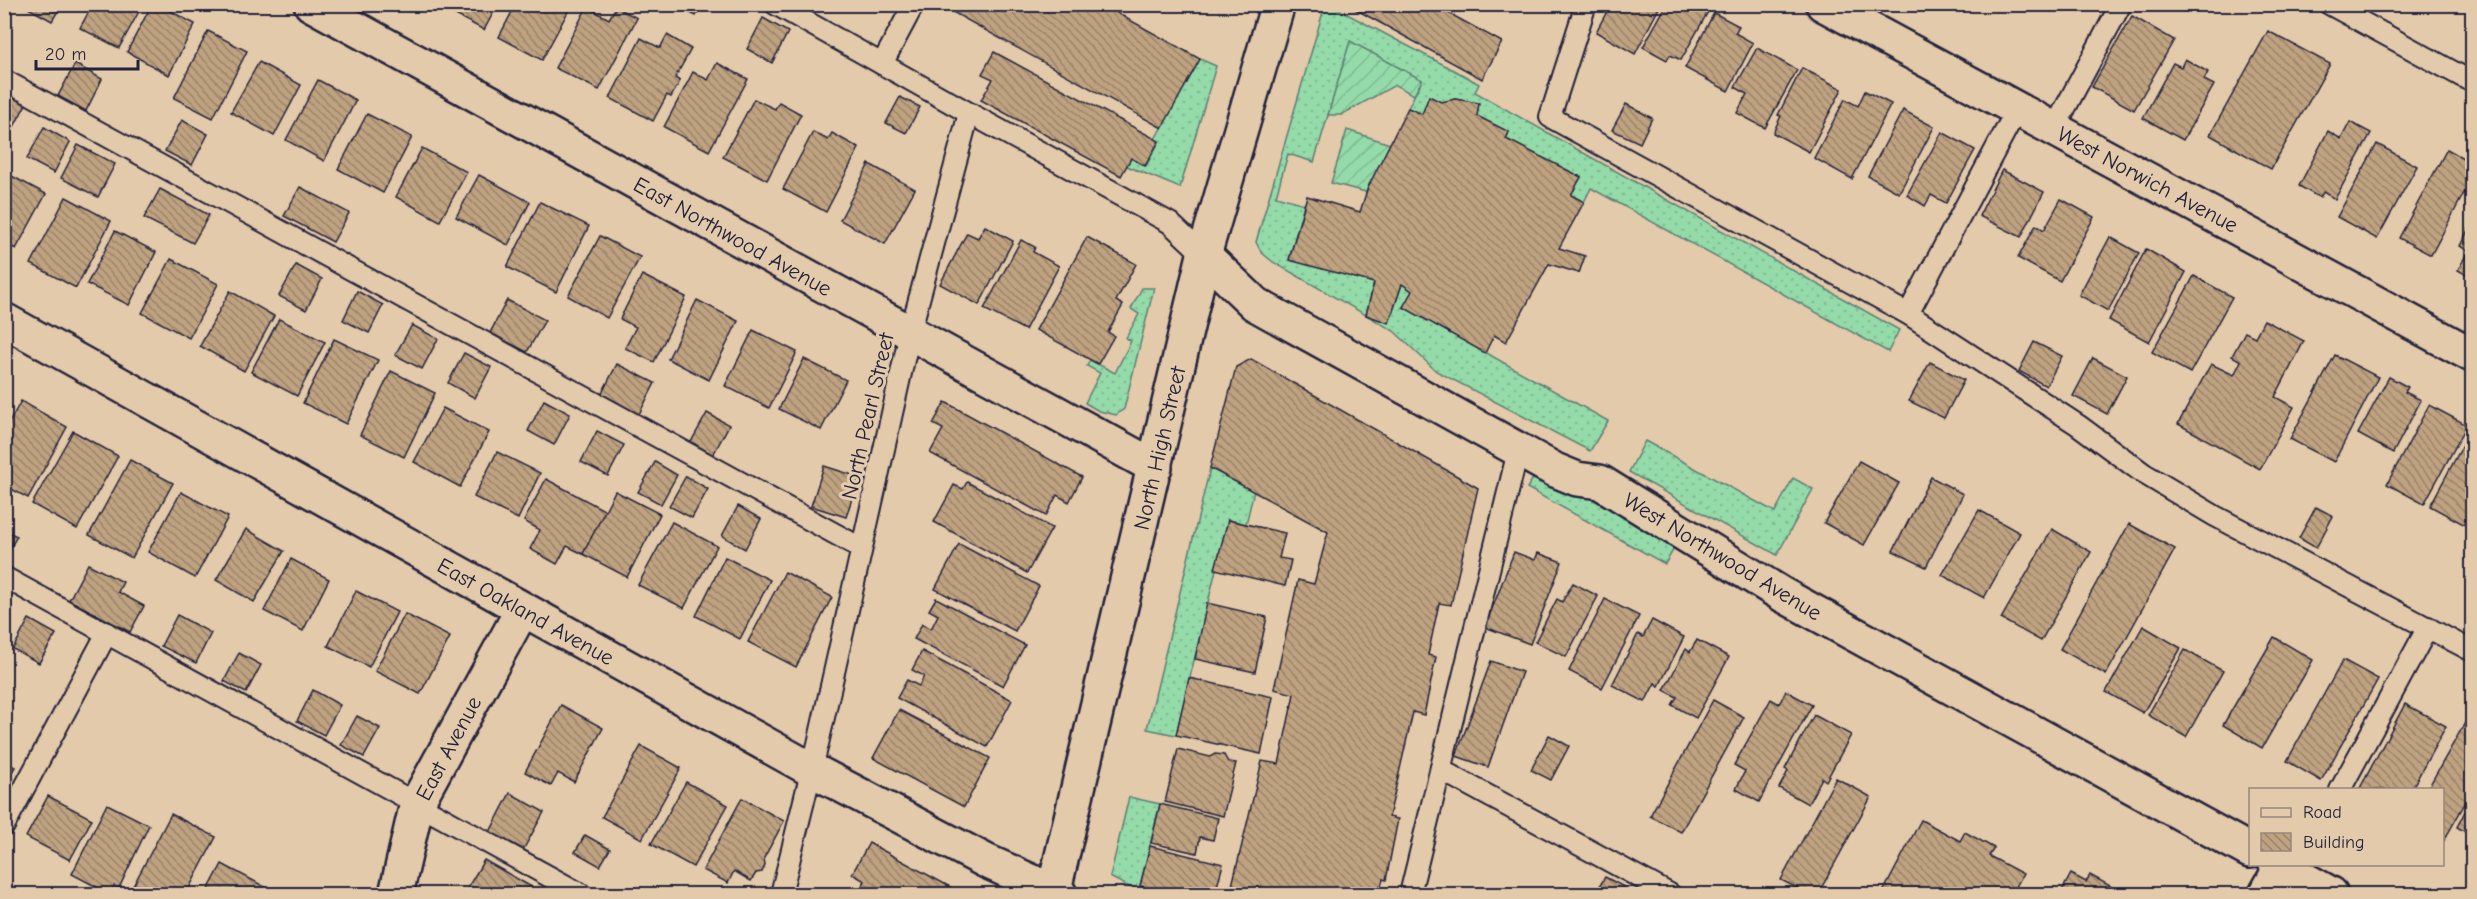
<svg xmlns="http://www.w3.org/2000/svg" width="2477" height="899" font-family="'Comic Neue',sans-serif">
<style>
.grass{fill:url(#grass-dots);stroke:#5b7e72;stroke-width:1.5}
.garden{fill:url(#garden-furrows);stroke:#5b7e72;stroke-width:1.5}
.building{fill:url(#building-back-hatch);stroke:#22223b;stroke-width:1.5}
.lines{fill:none;stroke-linecap:round;stroke-linejoin:round}
.lane-casing{stroke:#22223b;stroke-width:24}
.street-casing{stroke:#22223b;stroke-width:38}
.primary-casing{stroke:#22223b;stroke-width:38}
.lane{stroke:#e3caab;stroke-width:20}
.street{stroke:#e3caab;stroke-width:33}
.primary{stroke:#e3caab;stroke-width:33}
.labels{text-anchor:middle;stroke-width:6;stroke-linejoin:round;paint-order:stroke}
.street-label{font-size:22px;fill:#22223b;stroke:#e3caab}
</style>
<defs>
<pattern id="grass-dots" width="8" height="8" patternUnits="userSpaceOnUse" patternTransform="scale(1.5)"><rect width="8" height="8" fill="#94dba9"/><path d="M2 2h.1M6 6h.1" fill="none" stroke="#7fbc92" stroke-width="1.8" stroke-linecap="round"/></pattern>
<pattern id="garden-furrows" width="10" height="10" patternUnits="userSpaceOnUse" patternTransform="scale(1.5)"><rect width="10" height="10" fill="#94dba9"/><path d="M-1 1l2-2M0 10L10 0M9 11l2-2" fill="none" stroke="#7fbc92"/></pattern>
<pattern id="building-back-hatch" width="6" height="6" patternUnits="userSpaceOnUse" patternTransform="scale(1.5)"><rect width="6" height="6" fill="#bfa280"/><path d="M-1 5l2 2M0 0l6 6M5-1l2 2" fill="none" stroke="#9b846a"/></pattern>
</defs>
<rect width="100%" height="100%" fill="#e3caab"/>
<filter id="ink" filterUnits="userSpaceOnUse"><feTurbulence type="fractalNoise" baseFrequency=".0167" numOctaves="2"/><feDisplacementMap in="SourceGraphic" scale="12" xChannelSelector="R" yChannelSelector="G"/><feConvolveMatrix kernelMatrix="1 2 1 2 8 2 1 2 1" color-interpolation-filters="sRGB"/></filter>
<g filter="url(#ink)">
<!-- grass -->
<g class="grass">
<polygon points="1325,5 1330,5 1467,77 1479,84 1475,92 1899,330 1888,352 1591,188 1584,202 1571,195 1581,177 1506,139 1509,132 1477,116 1479,103 1455,99 1422,114 1408,108 1422,80 1350,42 1314,162 1288,154 1276,196 1304,204 1289,259 1374,283 1366,315 1389,323 1402,284 1412,291 1404,307 1608,421 1590,451 1436,371 1394,331 1273,262 1261,252 1256,242"/>
<polygon points="1200,59 1216,66 1180,188 1127,166 1131,158 1146,166 1159,142 1155,139"/>
<polygon points="1142,288 1154,288 1124,409 1116,415 1099,411 1085,403 1100,373 1087,366 1090,360 1115,373 1131,341 1126,338 1139,314 1131,309"/>
<polygon points="1645,441 1775,512 1793,478 1813,489 1777,555 1629,472"/>
<polygon points="1210,468 1254,491 1246,524 1228,520 1176,735 1147,729"/>
<polygon points="1541,477 1593,489 1675,547 1665,564 1527,488 1532,480"/>
<polygon points="1129,797 1160,804 1140,886 1175,894 1143,894 1110,877"/>
</g>
<!-- garden -->
<g class="garden">
<polygon points="1350,41 1422,80 1414,95 1395,85 1341,115 1328,115"/>
<polygon points="1347,130 1390,144 1366,192 1331,183"/>
</g>
<!-- building -->
<g class="building">
<polygon points="21,4 62,4 52,21"/>
<polygon points="93,4 143,4 119,48 80,28"/>
<polygon points="152,4 157,4 195,24 169,75 127,52"/>
<polygon points="446,4 498,4 484,30 444,9"/>
<polygon points="516,4 572,4 542,60 499,37"/>
<polygon points="673,4 702,4 696,16"/>
<polygon points="952,4 1101,4 1200,59 1162,128 949,10"/>
<polygon points="1346,4 1432,4 1502,42 1482,79"/>
<polygon points="1611,4 1661,4 1635,54 1596,32"/>
<polygon points="1667,4 1703,4 1710,8 1681,60 1670,55 1667,60 1643,47"/>
<polygon points="587,7 609,19 616,7 637,18 599,90 555,68"/>
<polygon points="1714,13 1739,26 1735,33 1753,43 1728,91 1685,68"/>
<polygon points="2132,16 2174,40 2134,110 2092,87"/>
<polygon points="763,18 788,32 772,63 747,49"/>
<polygon points="208,31 247,51 213,118 174,98"/>
<polygon points="2268,31 2330,64 2271,169 2210,135"/>
<polygon points="667,35 691,49 675,78 680,81 671,97 667,95 653,121 610,98 641,38 660,48"/>
<polygon points="1757,48 1797,70 1765,128 1737,113 1747,94 1735,87"/>
<polygon points="994,52 1159,141 1145,166 1131,158 1121,176 981,100 993,79 982,74"/>
<polygon points="2185,59 2208,72 2204,80 2214,85 2183,140 2143,118 2173,63 2181,67"/>
<polygon points="259,62 301,85 274,136 231,112"/>
<polygon points="717,63 748,79 709,151 664,127 693,72 708,80"/>
<polygon points="75,64 102,79 86,111 58,96"/>
<polygon points="1802,68 1842,89 1809,152 1773,133 1781,116 1778,115"/>
<polygon points="318,80 356,100 324,161 286,140"/>
<polygon points="1865,91 1891,104 1852,179 1814,158 1845,99 1858,106"/>
<polygon points="4,93 26,104 9,136 4,134"/>
<polygon points="1429,96 1441,102 1455,99 1479,103 1477,116 1509,132 1506,139 1581,177 1571,195 1584,202 1559,248 1585,256 1579,273 1549,264 1506,342 1494,335 1485,353 1403,307 1412,291 1402,284 1389,323 1366,315 1374,283 1289,260 1307,196 1360,212 1368,187 1408,108 1422,114"/>
<polygon points="900,97 920,107 906,133 886,123"/>
<polygon points="754,99 775,109 779,102 801,114 767,180 723,157"/>
<polygon points="1626,104 1652,118 1640,143 1612,130"/>
<polygon points="1903,110 1934,127 1899,193 1868,176"/>
<polygon points="367,114 412,137 383,193 338,169"/>
<polygon points="182,120 208,134 192,165 165,151"/>
<polygon points="2350,122 2371,133 2335,199 2323,192 2320,198 2299,186 2328,131 2341,139"/>
<polygon points="44,127 70,142 54,173 27,159"/>
<polygon points="813,132 828,140 832,133 859,148 826,212 783,189"/>
<polygon points="1942,132 1975,150 1946,203 1931,195 1925,206 1907,195"/>
<polygon points="2377,144 2417,166 2377,239 2337,217"/>
<polygon points="78,145 115,164 98,197 61,178"/>
<polygon points="422,148 467,172 440,221 396,197"/>
<polygon points="2447,149 2472,163 2472,178 2431,255 2399,238"/>
<polygon points="869,164 915,189 885,244 840,220"/>
<polygon points="2002,170 2044,192 2021,237 1979,216"/>
<polygon points="4,172 46,194 16,249 4,243"/>
<polygon points="479,175 530,202 508,245 456,217"/>
<polygon points="300,187 349,213 333,242 284,216"/>
<polygon points="160,189 209,215 193,243 144,218"/>
<polygon points="66,197 111,221 76,288 31,264"/>
<polygon points="2061,199 2094,217 2060,281 2018,258 2036,225 2044,230"/>
<polygon points="540,202 589,226 556,292 507,267"/>
<polygon points="2472,222 2472,278 2458,270 2468,251 2460,246"/>
<polygon points="985,226 1013,241 979,305 940,284 967,233 978,238"/>
<polygon points="115,231 156,252 129,305 87,284"/>
<polygon points="600,236 640,257 607,318 568,296"/>
<polygon points="1087,237 1136,264 1116,301 1123,305 1108,332 1114,336 1098,364 1036,330"/>
<polygon points="2110,237 2139,253 2108,311 2079,295"/>
<polygon points="1021,240 1035,247 1033,252 1059,266 1025,330 984,309"/>
<polygon points="2146,249 2186,272 2149,342 2109,320"/>
<polygon points="171,259 218,284 189,338 142,313"/>
<polygon points="296,265 322,279 306,310 279,296"/>
<polygon points="642,275 686,297 654,362 625,348 636,327 620,319"/>
<polygon points="2194,276 2232,297 2190,373 2152,352"/>
<polygon points="230,291 274,316 244,371 200,346"/>
<polygon points="357,291 383,305 369,333 343,320"/>
<polygon points="507,300 545,320 527,352 490,333"/>
<polygon points="697,300 738,321 709,380 668,359"/>
<polygon points="279,319 325,342 297,396 251,372"/>
<polygon points="2264,320 2304,341 2275,397 2294,407 2260,469 2178,424 2211,364 2234,375 2241,361 2232,356 2245,332 2255,337"/>
<polygon points="412,325 438,339 422,369 395,355"/>
<polygon points="753,330 797,352 769,408 725,386"/>
<polygon points="334,339 378,360 346,424 303,403"/>
<polygon points="2034,342 2062,356 2046,386 2019,371"/>
<polygon points="464,353 491,367 475,398 448,383"/>
<polygon points="2335,355 2378,377 2334,462 2290,439"/>
<polygon points="2093,358 2127,376 2107,414 2073,396"/>
<polygon points="804,359 846,380 821,430 779,409"/>
<polygon points="1251,359 1478,488 1451,605 1439,603 1428,655 1436,657 1424,715 1413,712 1389,817 1398,819 1386,880 1383,879 1379,894 1230,894 1262,761 1279,764 1294,694 1274,689 1298,580 1314,584 1328,532 1210,468 1236,367"/>
<polygon points="1930,362 1964,380 1944,418 1909,401"/>
<polygon points="617,364 655,383 638,416 600,397"/>
<polygon points="391,371 435,393 404,457 360,435"/>
<polygon points="2389,377 2408,387 2405,392 2421,400 2393,453 2358,434"/>
<polygon points="544,400 570,414 554,445 528,431"/>
<polygon points="21,401 67,427 28,498 4,485 4,432"/>
<polygon points="945,402 1082,477 1069,502 1057,495 1046,516 930,453 943,429 933,424"/>
<polygon points="2429,405 2467,425 2424,504 2387,484"/>
<polygon points="443,408 489,432 460,487 414,462"/>
<polygon points="707,413 729,425 713,455 691,442"/>
<polygon points="2472,428 2472,516 2467,526 2430,506"/>
<polygon points="73,431 118,456 77,529 32,504"/>
<polygon points="597,431 624,445 608,476 581,462"/>
<polygon points="497,452 540,473 518,519 474,497"/>
<polygon points="130,460 173,483 132,558 89,535"/>
<polygon points="1859,461 1899,483 1864,545 1824,523"/>
<polygon points="655,462 677,475 661,504 638,492"/>
<polygon points="824,466 859,477 846,517 811,506"/>
<polygon points="686,476 708,489 692,518 669,506"/>
<polygon points="1931,477 1963,494 1926,567 1893,551"/>
<polygon points="546,479 606,511 583,554 567,546 557,564 530,549 540,530 524,521"/>
<polygon points="967,482 1052,528 1027,573 934,522 954,485 963,489"/>
<polygon points="615,491 660,514 627,577 583,554"/>
<polygon points="181,492 228,517 195,578 148,552"/>
<polygon points="738,506 761,519 745,549 722,536"/>
<polygon points="2316,507 2333,516 2316,548 2299,538"/>
<polygon points="1979,510 2020,533 1984,598 1942,575"/>
<polygon points="1228,520 1285,533 1279,558 1291,560 1285,586 1215,569"/>
<polygon points="672,522 717,546 684,608 638,585"/>
<polygon points="2129,524 2175,549 2106,675 2060,649"/>
<polygon points="246,529 284,551 254,602 216,580"/>
<polygon points="2052,529 2091,552 2041,641 2001,619"/>
<polygon points="4,530 17,536 4,559"/>
<polygon points="959,544 1039,586 1015,631 935,589"/>
<polygon points="1514,552 1535,560 1538,553 1562,562 1530,644 1485,627"/>
<polygon points="725,557 770,580 740,639 696,616"/>
<polygon points="291,559 329,579 303,631 264,611"/>
<polygon points="88,564 123,582 118,592 144,606 130,632 69,600"/>
<polygon points="785,572 832,597 796,667 748,642"/>
<polygon points="1573,583 1598,596 1566,657 1535,642 1557,599 1562,602"/>
<polygon points="356,591 397,612 369,667 328,646"/>
<polygon points="936,598 1025,645 1003,686 914,639 922,624 931,629 938,615 929,610"/>
<polygon points="1605,599 1639,616 1602,688 1569,671"/>
<polygon points="1207,603 1267,617 1255,672 1195,659"/>
<polygon points="405,614 450,637 420,694 375,671"/>
<polygon points="177,615 211,633 196,663 161,646"/>
<polygon points="29,619 56,634 39,663 13,649"/>
<polygon points="1652,620 1684,637 1659,686 1655,683 1645,702 1612,685 1638,634 1643,637"/>
<polygon points="2143,626 2181,648 2143,713 2106,692"/>
<polygon points="2274,637 2313,660 2262,748 2223,725"/>
<polygon points="1697,640 1729,657 1696,718 1672,705 1677,697 1664,690 1686,649 1690,652"/>
<polygon points="2185,650 2223,671 2186,737 2148,715"/>
<polygon points="922,651 1012,700 987,747 897,698 907,680 919,686 924,676 912,670"/>
<polygon points="239,653 261,665 246,693 224,681"/>
<polygon points="2343,660 2378,679 2321,781 2287,761"/>
<polygon points="1491,661 1522,672 1488,767 1456,756"/>
<polygon points="1189,678 1273,697 1261,754 1176,735"/>
<polygon points="313,690 340,705 324,735 297,721"/>
<polygon points="1786,691 1812,705 1759,802 1736,789 1745,771 1734,765 1771,699 1779,704"/>
<polygon points="1713,700 1744,717 1681,832 1650,816"/>
<polygon points="2405,704 2446,726 2411,790 2359,790"/>
<polygon points="561,705 603,728 574,782 558,773 551,786 525,772"/>
<polygon points="899,710 990,758 964,807 873,758"/>
<polygon points="1814,715 1851,735 1826,781 1822,778 1808,804 1779,788 1788,771 1785,769"/>
<polygon points="357,716 380,728 364,757 341,745"/>
<polygon points="2466,721 2472,724 2472,791 2442,844 2442,790 2427,790"/>
<polygon points="1549,735 1569,746 1551,780 1531,770"/>
<polygon points="641,746 681,768 642,839 602,817"/>
<polygon points="1178,749 1210,757 1215,754 1224,755 1228,762 1236,763 1223,816 1165,802"/>
<polygon points="4,761 15,767 4,786"/>
<polygon points="1836,778 1871,797 1818,894 1808,894 1781,880"/>
<polygon points="686,782 728,805 693,867 651,844"/>
<polygon points="510,793 544,812 523,850 490,832"/>
<polygon points="48,796 92,819 70,860 26,837"/>
<polygon points="742,798 784,821 764,858 765,865 762,872 756,873 751,881 734,871 728,883 703,870"/>
<polygon points="2472,798 2472,836 2457,827"/>
<polygon points="107,804 149,825 119,888 114,886 110,894 72,874"/>
<polygon points="1160,804 1218,818 1213,840 1200,837 1197,853 1151,843"/>
<polygon points="171,814 216,837 186,894 132,894 134,891 131,890"/>
<polygon points="1921,820 1960,841 1965,832 1994,848 1989,856 2023,874 2012,894 1882,894"/>
<polygon points="585,835 610,849 600,866 575,852"/>
<polygon points="869,843 954,889 951,894 857,894 865,881 852,874"/>
<polygon points="1150,846 1223,864 1215,894 1175,894 1140,886"/>
<polygon points="484,860 544,894 464,894"/>
<polygon points="222,864 265,887 261,894 206,894"/>
<polygon points="2071,874 2086,882 2090,875 2112,887 2108,894 2060,894"/>
<polygon points="1605,877 1624,887 1620,894 1595,894"/>
</g>
<g class="lines">
<!-- lane casing -->
<g class="lane-casing">
<g id="lane">
<polyline points="775,4 882,64"/>
<polyline points="1586,4 1550,117 1908,314 2078,425 2143,473 2215,516 2472,651"/>
<polyline points="2329,4 2472,82"/>
<polyline points="4,80 861,548"/>
<polyline points="969,113 1170,223 1204,255"/>
<polyline points="2054,129 2121,4"/>
<polyline points="1908,314 2017,109"/>
<polyline points="4,577 581,894"/>
<polyline points="1441,770 1670,894"/>
<polyline points="2340,790 2428,627"/>
<polyline points="4,826 107,633"/>
<polyline points="781,894 818,744 910,333 969,113 882,64 914,4"/>
<polyline points="1410,894 1518,451"/>
</g>
</g>
<!-- street casing -->
<g class="street-casing">
<g id="street">
<polyline points="311,4 1155,467"/>
<polyline points="1823,4 2472,355"/>
<polyline points="1204,255 1255,304 1555,470 1577,479 1600,482 1783,595 2250,851"/>
<polyline points="4,320 812,770 986,861 1060,894"/>
<polyline points="2276,864 2331,894"/>
<polyline points="396,894 417,803 522,610"/>
<polyline points="2266,894 2281,867"/>
</g>
</g>
<!-- primary casing -->
<g class="primary-casing">
<polyline id="primary" points="1053,894 1204,255 1278,4"/>
</g>
<!-- lane -->
<use href="#lane" class="lane"/>
<!-- street -->
<use href="#street" class="street"/>
<!-- primary -->
<use href="#primary" class="primary"/>
</g>
</g>
<g class="labels">
<!-- street labels -->
<g class="street-label">
<text transform="translate(2148 179) rotate(28)" y="8">West Norwich Avenue</text>
<text transform="translate(733 236) rotate(29)" y="8">East Northwood Avenue</text>
<text transform="translate(867 416) rotate(-77)" y="8">North Pearl Street</text>
<text transform="translate(1159 448) rotate(-77)" y="8">North High Street</text>
<text transform="translate(1723 556) rotate(31)" y="8">West Northwood Avenue</text>
<text transform="translate(526 611) rotate(29)" y="8">East Oakland Avenue</text>
<text transform="translate(448 748) rotate(-62)" y="8">East Avenue</text>
</g>
</g>
<!-- margin -->
<rect width="2477" height="899" fill="none" stroke="#e3caab" stroke-width="24"/>
<rect x="12" y="12" width="2453" height="875" fill="none" stroke="#22223b" stroke-width="2" filter="url(#ink)"/>
<!-- legend -->
<rect x="2249" y="788" width="195" height="78" fill="#e3caab" stroke="#96877e" stroke-width="1.5"/>
<rect x="2261" y="808" width="30" height="9" fill="#e3caab" stroke="#96877e" stroke-width="1.5"/>
<text x="2303" y="818" font-size="18" fill="#22223b">Road</text>
<rect x="2261" y="833" width="30" height="18" fill="url(#building-back-hatch)" stroke="#96877e" stroke-width="1.5"/>
<text x="2303" y="848" font-size="18" fill="#22223b">Building</text>
<!-- scale -->
<path d="M36 60v9h102v-9" fill="none" stroke="#22223b" stroke-width="3"/>
<text x="45" y="60" font-size="18" fill="#22223b" stroke="#e3caab" stroke-width="4.5" paint-order="stroke">20 m</text>
</svg>
